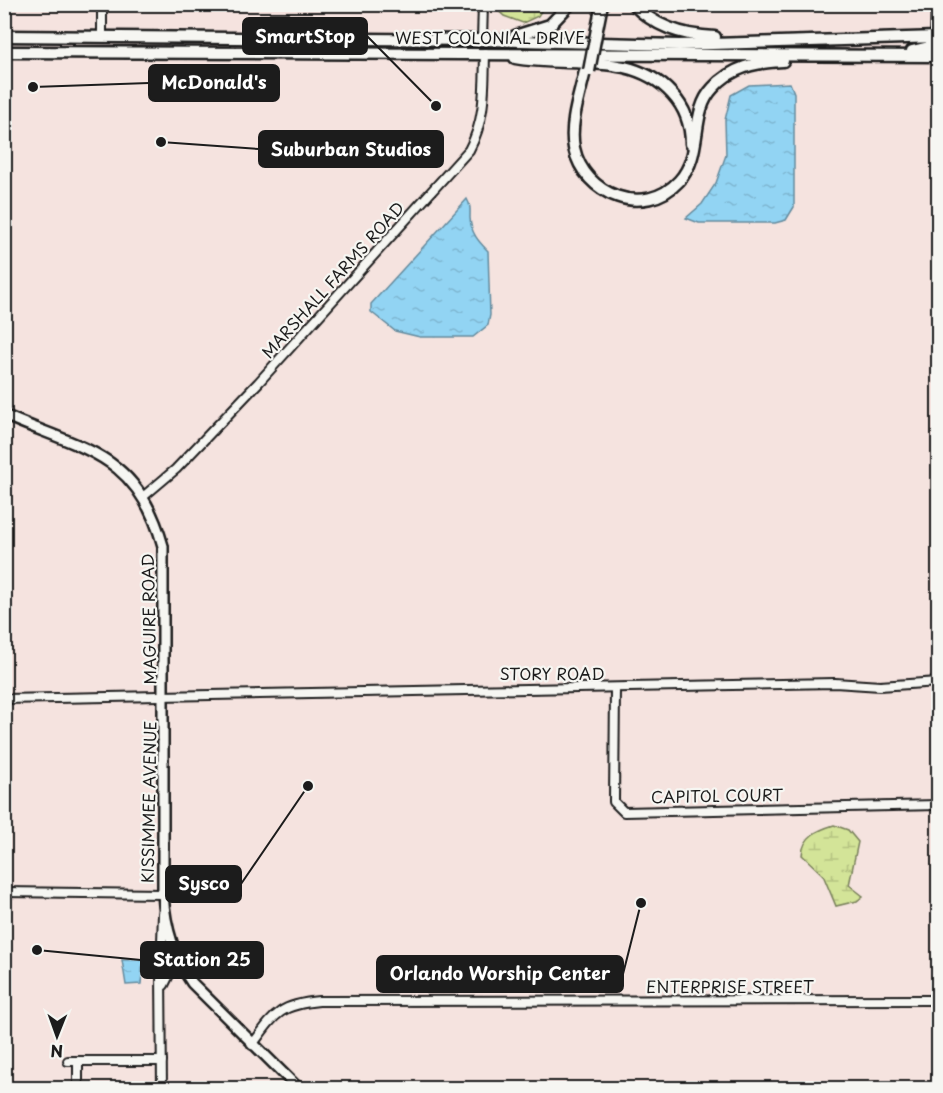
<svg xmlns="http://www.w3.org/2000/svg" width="943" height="1093" font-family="'Playpen Sans',sans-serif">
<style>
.wetland{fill:url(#wetland-marsh);stroke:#78805a;stroke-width:1.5}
.water{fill:url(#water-ripples);stroke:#638a9d;stroke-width:1.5}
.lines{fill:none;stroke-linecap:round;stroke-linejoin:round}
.minor-casing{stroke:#1c1c1c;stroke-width:12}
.major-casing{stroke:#1c1c1c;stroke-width:14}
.highway-casing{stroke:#1c1c1c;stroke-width:15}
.minor{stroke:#f6f6f2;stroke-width:8}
.major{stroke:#f6f6f2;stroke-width:9}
.highway{stroke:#f6f6f2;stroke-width:10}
.highway-bridge-casing{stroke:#1c1c1c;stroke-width:15;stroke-linecap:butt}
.highway-bridge{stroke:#f6f6f2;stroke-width:10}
.labels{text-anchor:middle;stroke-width:4.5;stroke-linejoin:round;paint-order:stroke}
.street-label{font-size:16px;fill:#1c1c1c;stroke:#f6f6f2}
.leader{fill:none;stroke:#1c1c1c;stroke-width:2}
.callout-dot{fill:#1c1c1c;stroke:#f6f6f2;stroke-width:2}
.callout{fill:#1c1c1c;stroke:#1c1c1c;stroke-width:2}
.callout-label{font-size:18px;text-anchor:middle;font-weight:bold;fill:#fff}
</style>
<defs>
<pattern id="wetland-marsh" width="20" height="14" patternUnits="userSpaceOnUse" patternTransform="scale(1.5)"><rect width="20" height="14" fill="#d3e498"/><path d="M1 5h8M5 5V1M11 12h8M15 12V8" fill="none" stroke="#b5c382"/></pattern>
<pattern id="water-ripples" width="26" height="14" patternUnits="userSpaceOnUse" patternTransform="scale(1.5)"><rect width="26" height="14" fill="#92d4f3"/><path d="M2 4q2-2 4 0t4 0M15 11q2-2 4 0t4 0" fill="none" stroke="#7db5d0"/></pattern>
</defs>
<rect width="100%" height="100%" fill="#f5e3df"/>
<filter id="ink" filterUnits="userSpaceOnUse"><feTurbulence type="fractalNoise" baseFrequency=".0167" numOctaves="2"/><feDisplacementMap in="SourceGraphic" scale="12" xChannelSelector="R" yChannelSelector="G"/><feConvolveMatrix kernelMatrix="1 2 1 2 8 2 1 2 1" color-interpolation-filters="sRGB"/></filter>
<g filter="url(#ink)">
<!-- wetland -->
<g class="wetland">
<polygon points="492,5 545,5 538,16 523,23 504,16"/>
<path d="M834,825L848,830L858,842L849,885L863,896L857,901L836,906L823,875L802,855C803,836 818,830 834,825Z"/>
</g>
<!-- water -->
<g class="water">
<polygon points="790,83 794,93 794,207 786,220 775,223 699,223 686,218 702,204 716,183 726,155 725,120 731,95 749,85"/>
<path d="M467,199C471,206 470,210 470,218C471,233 478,241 488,251L490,315L488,325L473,337H420L395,331L371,312V304Z"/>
<polygon points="122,960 143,960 141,984 126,985"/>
</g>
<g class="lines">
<!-- minor casing -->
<g class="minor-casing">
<g id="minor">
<polyline points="102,37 102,4"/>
<polyline points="935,37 936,4"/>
<polyline points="482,40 483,4"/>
<path d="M144,496L176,469L258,383L469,150C486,119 484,87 485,53"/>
<polyline points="615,688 614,802 624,812 938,805"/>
<polyline points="4,699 835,683 880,686 938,682"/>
<polyline points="4,892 163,894"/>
<polyline points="164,985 171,971 180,964"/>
<path d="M252,1045C275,1014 279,1005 319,1001L938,1000"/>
<polyline points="68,1061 162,1061"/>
<polyline points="78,1088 78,1061"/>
<polyline points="162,1088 161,972 163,913"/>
</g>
</g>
<!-- major casing -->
<g class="major-casing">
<path id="major" d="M4,415C83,450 137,452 163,546V894C165,926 174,957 192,983L298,1088"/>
</g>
<!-- highway casing -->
<g class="highway-casing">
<g id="highway">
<path d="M633,4C655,27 684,36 715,37"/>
<polyline points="597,29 602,4"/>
<polyline points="4,36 484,40 679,45 938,37"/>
<polyline points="515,36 550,25 570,4"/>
<polyline points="912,51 929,47 935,37"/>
<polyline points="4,52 938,56"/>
<path d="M515,58C568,68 632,50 672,94C685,108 691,125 691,144"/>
<path d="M585,71C580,94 569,124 574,148C584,195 644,219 679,181C704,154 689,113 713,88C731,67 757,62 783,61"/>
</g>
</g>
<!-- minor -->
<use href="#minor" class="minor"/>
<!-- major -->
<use href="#major" class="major"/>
<!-- highway -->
<use href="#highway" class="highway"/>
<!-- highway-bridge casing -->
<g class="highway-bridge-casing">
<polyline id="highway-bridge" points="589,71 597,29"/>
</g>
<!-- highway-bridge -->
<use href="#highway-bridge" class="highway-bridge"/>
</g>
</g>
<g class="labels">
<!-- street labels -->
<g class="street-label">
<text x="490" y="44">WEST COLONIAL DRIVE</text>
<text transform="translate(333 280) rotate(-48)" y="6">MARSHALL FARMS ROAD</text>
<text transform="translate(149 619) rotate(-91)" y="6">MAGUIRE ROAD</text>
<text x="552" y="680">STORY ROAD</text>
<text transform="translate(717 796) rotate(-1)" y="6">CAPITOL COURT</text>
<text transform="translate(149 802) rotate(-89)" y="6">KISSIMMEE AVENUE</text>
<text x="730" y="993">ENTERPRISE STREET</text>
</g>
</g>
<!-- callouts -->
<path class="leader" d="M436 106L367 36M33 87L149 83M161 142L259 149M308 786L241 884M37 950L141 960M641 903L623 974"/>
<g class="callout-dot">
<circle cx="436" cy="106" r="6"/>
<circle cx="33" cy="87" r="6"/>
<circle cx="161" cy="142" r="6"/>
<circle cx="308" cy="786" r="6"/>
<circle cx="37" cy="950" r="6"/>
<circle cx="641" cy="903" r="6"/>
</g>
<g class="callout">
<rect x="243" y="18" width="124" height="36" rx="6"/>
<rect x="149" y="65" width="130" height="36" rx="6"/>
<rect x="259" y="131" width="184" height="36" rx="6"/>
<rect x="166" y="866" width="75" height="36" rx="6"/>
<rect x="141" y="942" width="122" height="36" rx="6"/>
<rect x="377" y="956" width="246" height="36" rx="6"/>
</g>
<g class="callout-label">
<text x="305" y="43">SmartStop</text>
<text x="214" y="89">McDonald's</text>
<text x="351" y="156">Suburban Studios</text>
<text x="204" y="890">Sysco</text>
<text x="202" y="966">Station 25</text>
<text x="500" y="980">Orlando Worship Center</text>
</g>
<!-- margin -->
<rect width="943" height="1093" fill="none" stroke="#f6f6f2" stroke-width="24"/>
<rect x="12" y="12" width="919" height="1069" fill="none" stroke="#1c1c1c" stroke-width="2" filter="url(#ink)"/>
<!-- north arrow -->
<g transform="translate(57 1036) rotate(181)" stroke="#f6f6f2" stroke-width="4.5" paint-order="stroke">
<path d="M0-4.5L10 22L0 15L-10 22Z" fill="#1c1c1c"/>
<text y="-9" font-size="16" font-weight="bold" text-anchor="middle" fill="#1c1c1c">N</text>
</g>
</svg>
